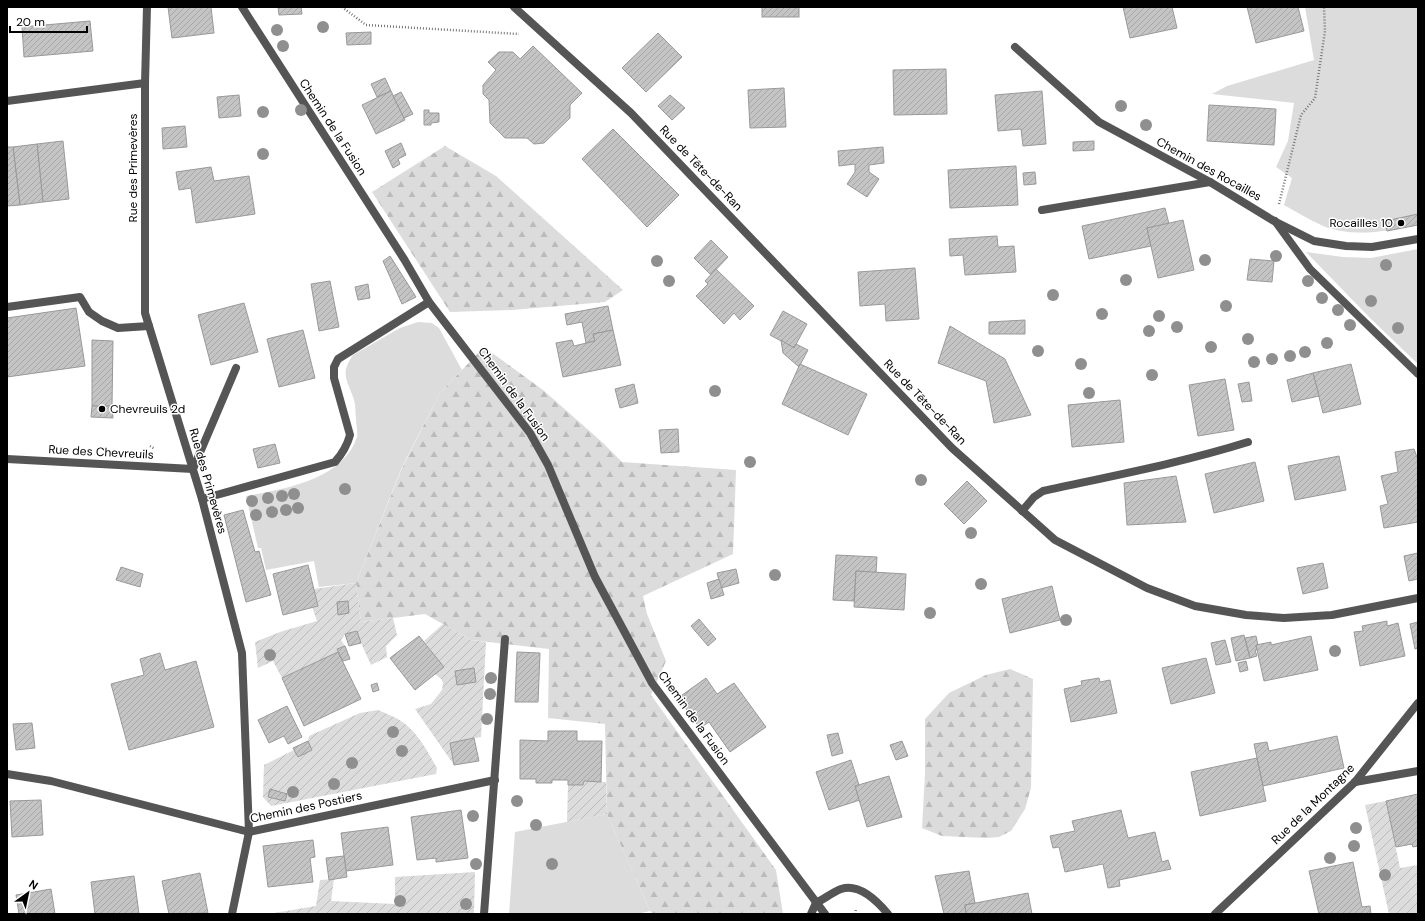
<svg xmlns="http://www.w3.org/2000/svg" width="1425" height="921" font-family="'DM Sans',sans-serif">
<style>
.green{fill:#dcdcdc}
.forest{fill:url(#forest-firs)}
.garden{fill:url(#garden-furrows)}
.building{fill:url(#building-hatch);stroke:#999}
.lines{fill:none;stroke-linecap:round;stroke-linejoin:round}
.path{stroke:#777;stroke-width:2.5;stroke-dasharray:1 2;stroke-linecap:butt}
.lane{stroke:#555;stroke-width:8}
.street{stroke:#555;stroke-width:8}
.tree{fill:#8f8f8f}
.poi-dot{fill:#000;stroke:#fff;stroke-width:1.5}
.labels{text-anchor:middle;stroke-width:3;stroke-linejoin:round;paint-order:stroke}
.street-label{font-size:12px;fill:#000;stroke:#fff}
.poi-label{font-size:12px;fill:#000;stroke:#fff;text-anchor:end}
</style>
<defs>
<pattern id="forest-firs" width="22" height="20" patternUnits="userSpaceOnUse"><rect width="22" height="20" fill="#dcdcdc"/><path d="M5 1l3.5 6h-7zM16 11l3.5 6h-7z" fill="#bbb"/></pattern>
<pattern id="garden-furrows" width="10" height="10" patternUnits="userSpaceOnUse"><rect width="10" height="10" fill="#dcdcdc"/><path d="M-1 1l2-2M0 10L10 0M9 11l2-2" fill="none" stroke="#bbb"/></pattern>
<pattern id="building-hatch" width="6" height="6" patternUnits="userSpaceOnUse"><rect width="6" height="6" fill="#c4c4c4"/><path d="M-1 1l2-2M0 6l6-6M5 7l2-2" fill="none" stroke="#a7a7a7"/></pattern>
</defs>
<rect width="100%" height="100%" fill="#fff"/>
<!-- green -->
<g class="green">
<path d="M1305,7H1418V225C1387,231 1354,238 1323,226C1310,220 1297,212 1284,205L1292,178L1276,167L1288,141L1294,103L1212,94L1227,86L1314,60Z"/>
<polygon points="1418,249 1418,364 1370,318 1306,252 1343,257 1371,258"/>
<path d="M418,322L432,323L439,328L462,370L440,393L402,467L356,583L319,587L314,561L266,570L261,548H258L246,496C284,489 343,480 357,437C358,432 356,424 356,418C355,412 356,406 354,400C348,380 339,375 353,355L400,328Z"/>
<polygon points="607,814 650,911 637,914 509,914 515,832"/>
</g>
<!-- forest -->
<g class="forest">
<polygon points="445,146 496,176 623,290 605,302 512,310 450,312 372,192"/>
<polygon points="484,347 543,390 602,442 622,462 736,470 733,554 643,596 647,614 666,661 651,695 776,870 783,914 653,914 650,911 607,814 605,724 548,718 549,649 471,640 425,614 361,622 356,583 402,468 440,393"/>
<polygon points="1010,669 1033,679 1031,788 1025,809 1011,831 999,837 986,838 942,836 922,828 925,774 925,719 949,693 986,675"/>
</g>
<!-- garden -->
<g class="garden">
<polygon points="356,583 361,622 393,618 397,635 386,646 387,657 371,665 361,643 357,631 345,634 341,640 345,646 337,649 338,652 282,678 273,661 258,668 255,642 280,632 317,621 312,607 318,605 314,589"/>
<polygon points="443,624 471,640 486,642 481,737 450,743 454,765 415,709 431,704 442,690 443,683 441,679 435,674 444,667 424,641"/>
<path d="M378,710C385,713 392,716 398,719C417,730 427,751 437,768L436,774L271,806L263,797L264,765L294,750L298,757L312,750L308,741L309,736L360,713Z"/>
<polygon points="584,781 606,782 607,814 567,822 568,785 583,785"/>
<polygon points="1386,801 1400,868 1418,865 1418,914 1389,914 1365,805"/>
<polygon points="475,872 474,914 268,914 316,906 320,880 334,879 331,901 395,904 395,877"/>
</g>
<!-- building -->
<g class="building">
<polygon points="168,7 211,7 214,33 172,38"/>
<polygon points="278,7 301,7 302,14 279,15"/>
<rect x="762" y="7" width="37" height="10"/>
<polygon points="1123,7 1172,7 1177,28 1130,38"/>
<polygon points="1247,7 1298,7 1304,31 1256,43"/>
<polygon points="90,21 93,51 24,57 22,27"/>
<polygon points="371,32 371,44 347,45 346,33"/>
<polygon points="658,33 682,57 646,92 622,68"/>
<polygon points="533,46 582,93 570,105 570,118 544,143 534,144 527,138 505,138 490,123 489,100 483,94 483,85 496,70 488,62 499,52 513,52 520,59"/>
<polygon points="946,69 947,114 894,115 893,70"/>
<polygon points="385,78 391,91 377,97 371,84"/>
<polygon points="784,88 786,127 750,128 748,90"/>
<polygon points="391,91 405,120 376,134 362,105"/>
<polygon points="1042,91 1046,144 1023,146 1021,129 998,131 995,95"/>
<polygon points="401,92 413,114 404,118 393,96"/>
<polygon points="239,95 241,116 219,118 217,97"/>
<polygon points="670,95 685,108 672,120 658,106"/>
<polygon points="1209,105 1276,109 1274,145 1207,141"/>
<polygon points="424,110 429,110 429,113 439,113 439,122 431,123 431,125 424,125"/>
<polygon points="185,126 187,147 163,149 162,128"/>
<polygon points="613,129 679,195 647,227 582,159"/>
<polygon points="63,141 69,199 43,202 37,144"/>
<polygon points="1094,141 1094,150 1073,151 1073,142"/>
<polygon points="401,143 406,155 398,159 400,164 393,168 385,151"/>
<polygon points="37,144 43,202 20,205 13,147"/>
<polygon points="7,147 13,147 20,205 7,206"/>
<polygon points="883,147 884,163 869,165 869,172 879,179 867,197 847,184 855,172 855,164 839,166 838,151"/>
<polygon points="1016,166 1018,205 950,208 948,170"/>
<polygon points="211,167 214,181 249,176 255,214 196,223 191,188 179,190 176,172"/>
<polygon points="1035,172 1036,184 1024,185 1023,173"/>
<polygon points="1165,208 1169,224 1147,228 1151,246 1089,259 1082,226"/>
<polygon points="1418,214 1418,225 1387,231 1385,221"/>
<polygon points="1183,220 1194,270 1158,278 1147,228"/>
<polygon points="997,236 998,247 1014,246 1016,272 965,275 963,255 950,256 949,239"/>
<polygon points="711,240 728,257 711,275 694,258"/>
<polygon points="390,256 416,297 402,304 383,261"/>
<polygon points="1250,259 1274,261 1272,282 1247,280"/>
<polygon points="915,268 919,319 886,321 885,304 860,306 858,272"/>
<polygon points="716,269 754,306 740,320 734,313 724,324 696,296 708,284 705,281"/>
<polygon points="330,281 339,327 319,331 311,284"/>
<polygon points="368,284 370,298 358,300 355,287"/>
<polygon points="244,303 258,352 211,365 198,315"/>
<polygon points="608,306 613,330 593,334 595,341 586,343 582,322 567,325 565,314"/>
<polygon points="76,308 85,366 7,377 7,318"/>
<polygon points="783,311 807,324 794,348 770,335"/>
<polygon points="1025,320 1025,334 989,334 989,322"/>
<polygon points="950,326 1005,359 1031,415 994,423 986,381 938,363"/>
<polygon points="303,330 315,378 279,387 267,339"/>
<polygon points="613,330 621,365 563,377 556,343 572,340 574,346 595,341 593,334"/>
<polygon points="92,340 113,341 112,406 92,406"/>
<polygon points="781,340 794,348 796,344 808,350 799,367 783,353"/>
<polygon points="800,364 867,394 848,435 782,404"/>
<polygon points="1351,364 1361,404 1323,413 1313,373"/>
<polygon points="1313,373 1319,396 1292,402 1287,380"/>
<polygon points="1225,379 1234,430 1198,436 1189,385"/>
<polygon points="1249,382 1252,401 1242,402 1238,384"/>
<polygon points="634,384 638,403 620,408 615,389"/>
<polygon points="1120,400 1124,442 1072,447 1068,405"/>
<polygon points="92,406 112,406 113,418 91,417"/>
<polygon points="678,429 679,452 661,453 659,430"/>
<polygon points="275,444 280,463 258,468 253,449"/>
<polygon points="1414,449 1418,460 1418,522 1384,528 1380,506 1388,504 1381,476 1398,472 1395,452"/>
<polygon points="1339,456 1346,490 1295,500 1288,466"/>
<polygon points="1255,462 1264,501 1214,513 1205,474"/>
<polygon points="1176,476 1186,522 1127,525 1124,483"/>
<polygon points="967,481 987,501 964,524 944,504"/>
<polygon points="243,510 255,552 259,551 271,595 246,602 224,515"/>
<polygon points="1418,553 1418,579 1409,581 1404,556"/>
<polygon points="836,555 877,557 876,573 856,571 854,601 833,600"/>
<polygon points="1323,563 1328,588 1303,594 1297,568"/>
<polygon points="308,565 318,606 283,615 273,574"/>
<polygon points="121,567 143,574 140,587 116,580"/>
<polygon points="736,569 739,583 721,588 717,573"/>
<polygon points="856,571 906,574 904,610 854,607"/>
<polygon points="719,579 724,595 711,599 707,583"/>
<polygon points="1052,586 1060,620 1010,633 1002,599"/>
<polygon points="348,601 349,613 338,615 337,602"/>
<polygon points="699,619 716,639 708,646 691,626"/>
<polygon points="1387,621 1387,626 1398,623 1405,656 1360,666 1354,632 1363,631 1362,626"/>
<polygon points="1418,622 1418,648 1415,649 1410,624"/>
<polygon points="357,631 361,643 349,646 345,634"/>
<polygon points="1244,635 1250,658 1236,661 1231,638"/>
<polygon points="419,636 444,667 415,690 390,658"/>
<polygon points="1256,636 1258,645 1256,645 1257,650 1255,650 1257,656 1250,658 1245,638"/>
<polygon points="1311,636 1318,670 1264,681 1256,645 1271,642 1271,645"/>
<polygon points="1225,640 1231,662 1216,665 1211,643"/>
<polygon points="345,646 350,659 343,661 337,649"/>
<polygon points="338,652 361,699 304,726 282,678"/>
<polygon points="517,652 540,653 538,702 515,702"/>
<polygon points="160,653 165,670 196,661 214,727 129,750 111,684 144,675 140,659"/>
<polygon points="1206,658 1215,693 1171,704 1162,668"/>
<polygon points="1246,661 1248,670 1240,672 1238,663"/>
<polygon points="474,668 476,682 457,685 455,671"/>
<polygon points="706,678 717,694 734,683 766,727 730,752 709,722 700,728 678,698"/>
<polygon points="1099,678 1100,682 1110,680 1117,713 1071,722 1064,689 1082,685 1081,681"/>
<polygon points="377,683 379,690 373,692 371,685"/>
<polygon points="287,706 302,737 288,744 284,736 269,743 258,720"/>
<polygon points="32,723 35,748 16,750 13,724"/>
<polygon points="548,731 577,731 577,741 602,741 601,782 584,781 583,785 568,785 568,780 552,780 552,783 536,783 536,779 520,779 520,740 548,741"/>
<polygon points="838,733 843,753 832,756 827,735"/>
<polygon points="1337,736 1344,768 1263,786 1254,744 1267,742 1269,751"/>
<polygon points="474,738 479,761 454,765 450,743"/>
<polygon points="308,741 312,750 298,757 293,748"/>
<polygon points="902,741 908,756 896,760 890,745"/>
<polygon points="1257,758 1266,801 1200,816 1191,772"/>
<polygon points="851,760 859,785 855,786 860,800 829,810 816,772"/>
<polygon points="889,776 902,817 867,827 855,786"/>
<polygon points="270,789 287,794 285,801 268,797"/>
<polygon points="1418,794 1418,846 1413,847 1412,844 1396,847 1386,801"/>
<polygon points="41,800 43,835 12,837 10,801"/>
<polygon points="461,810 468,858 436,862 436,858 417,860 411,817"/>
<polygon points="1121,810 1128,838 1155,832 1162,862 1168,860 1171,869 1119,880 1120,886 1108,888 1103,864 1065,872 1059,847 1053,848 1050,836 1075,831 1072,821"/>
<polygon points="388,827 393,865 346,871 341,833"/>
<polygon points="313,840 315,857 310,858 313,882 268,887 263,846"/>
<polygon points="344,856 347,877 329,880 326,858"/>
<polygon points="1353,862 1362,907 1370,906 1371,914 1319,914 1309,871"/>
<polygon points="969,871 975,903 965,905 966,914 944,914 935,876"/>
<polygon points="200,873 208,913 169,914 162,881"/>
<polygon points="134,876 139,914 95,914 91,882"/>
<polygon points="51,889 55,914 19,914 16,895"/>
<polygon points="1028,893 1032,914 966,914 965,905"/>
</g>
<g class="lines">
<!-- path -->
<g class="path">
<polyline points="342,7 366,25 519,34"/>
<polyline points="1279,204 1301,115 1315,98 1325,31 1324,7"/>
<polyline points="150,446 155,449"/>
<polyline points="855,914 856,909"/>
</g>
<!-- lane -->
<g class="lane">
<polyline points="1042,210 1210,182"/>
<polyline points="1275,221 1310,269 1418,374"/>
<polyline points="7,307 80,297 89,312 102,321 118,328 149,326"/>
<polyline points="193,469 236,368"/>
<path d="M202,499L335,462C342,454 347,446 350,435L334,378V367L338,359L429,302"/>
<path d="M1022,511L1034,497L1043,491C1111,476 1181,463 1248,442"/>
</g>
<!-- street -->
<g class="street">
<polyline points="147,7 145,83 145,313 202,499 242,653 249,832 232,914"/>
<polyline points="242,7 404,259 429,302 530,433 548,465 595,577 652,683 825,914"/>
<polyline points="514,7 631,113 952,448 1055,540 1147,588 1195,606 1246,615 1284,618 1332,615 1418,598"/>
<polyline points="1015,47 1099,122 1210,182 1274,221 1314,241 1346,246 1372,247 1418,239"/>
<polyline points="7,101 145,83"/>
<polyline points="7,459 193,469"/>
<polyline points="7,774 51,781 249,832 495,780"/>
<polyline points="1355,782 1418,771"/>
<path d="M816,903C824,899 833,892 841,889C859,883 878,902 888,914"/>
<polyline points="484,914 505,639"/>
<polyline points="811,914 816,903"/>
<polyline points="1215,914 1355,782 1418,703"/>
</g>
</g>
<!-- trees -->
<g class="tree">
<circle cx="323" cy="27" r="6"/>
<circle cx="277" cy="30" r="6"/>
<circle cx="283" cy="46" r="6"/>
<circle cx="1121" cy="106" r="6"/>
<circle cx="301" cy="110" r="6"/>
<circle cx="263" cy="112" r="6"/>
<circle cx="1146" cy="125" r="6"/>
<circle cx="263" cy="154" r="6"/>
<circle cx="1276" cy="256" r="6"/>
<circle cx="1205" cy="260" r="6"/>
<circle cx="657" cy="261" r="6"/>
<circle cx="1386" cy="265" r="6"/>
<circle cx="1126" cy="280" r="6"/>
<circle cx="669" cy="281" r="6"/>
<circle cx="1308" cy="281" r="6"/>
<circle cx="1053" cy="295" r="6"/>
<circle cx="1322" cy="298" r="6"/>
<circle cx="1371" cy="301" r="6"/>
<circle cx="1226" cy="306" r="6"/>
<circle cx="1338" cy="310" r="6"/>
<circle cx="1102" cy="314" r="6"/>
<circle cx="1159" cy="316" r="6"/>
<circle cx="1350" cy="325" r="6"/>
<circle cx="1177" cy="327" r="6"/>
<circle cx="1398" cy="328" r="6"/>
<circle cx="1149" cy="331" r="6"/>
<circle cx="1248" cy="339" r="6"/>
<circle cx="1327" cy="343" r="6"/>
<circle cx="1211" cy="347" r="6"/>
<circle cx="1038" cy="351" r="6"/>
<circle cx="1305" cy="352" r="6"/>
<circle cx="1290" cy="356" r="6"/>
<circle cx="1272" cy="359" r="6"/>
<circle cx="1254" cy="362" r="6"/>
<circle cx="1081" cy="364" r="6"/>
<circle cx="1152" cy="375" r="6"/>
<circle cx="715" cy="391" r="6"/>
<circle cx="1089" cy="393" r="6"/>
<circle cx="750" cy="462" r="6"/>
<circle cx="921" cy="480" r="6"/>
<circle cx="345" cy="489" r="6"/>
<circle cx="294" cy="494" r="6"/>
<circle cx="282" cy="496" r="6"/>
<circle cx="268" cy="498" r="6"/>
<circle cx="252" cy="501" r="6"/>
<circle cx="298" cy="508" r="6"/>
<circle cx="286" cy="510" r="6"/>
<circle cx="272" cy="512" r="6"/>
<circle cx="256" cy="515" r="6"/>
<circle cx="971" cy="533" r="6"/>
<circle cx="775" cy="575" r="6"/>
<circle cx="981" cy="584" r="6"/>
<circle cx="930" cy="613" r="6"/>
<circle cx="1066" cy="620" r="6"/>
<circle cx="1335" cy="651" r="6"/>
<circle cx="270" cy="655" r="6"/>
<circle cx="491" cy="678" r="6"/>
<circle cx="490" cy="694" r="6"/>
<circle cx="487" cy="719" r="6"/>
<circle cx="393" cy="732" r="6"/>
<circle cx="402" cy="751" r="6"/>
<circle cx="352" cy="763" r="6"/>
<circle cx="334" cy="784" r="6"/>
<circle cx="293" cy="792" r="6"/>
<circle cx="517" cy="801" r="6"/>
<circle cx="473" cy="816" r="6"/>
<circle cx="536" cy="825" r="6"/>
<circle cx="1356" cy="828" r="6"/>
<circle cx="1354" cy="846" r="6"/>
<circle cx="1330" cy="858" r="6"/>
<circle cx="476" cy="864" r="6"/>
<circle cx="552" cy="864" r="6"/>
<circle cx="1385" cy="875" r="6"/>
<circle cx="400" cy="901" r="6"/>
<circle cx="466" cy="904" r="6"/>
</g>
<!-- markers -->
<g class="poi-dot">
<circle cx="1401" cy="223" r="4"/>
<circle cx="102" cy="409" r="4"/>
</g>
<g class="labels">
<!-- street labels -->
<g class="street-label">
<text transform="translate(333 127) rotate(57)" y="4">Chemin de la Fusion</text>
<text transform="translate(133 168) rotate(-90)" y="4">Rue des Primevères</text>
<text transform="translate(701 168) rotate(46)" y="4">Rue de Tête-de-Ran</text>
<text transform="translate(1209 169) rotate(29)" y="4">Chemin des Rocailles</text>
<text transform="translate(514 394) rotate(54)" y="4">Chemin de la Fusion</text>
<text transform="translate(925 402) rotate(46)" y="4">Rue de Tête-de-Ran</text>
<text transform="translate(101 452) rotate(3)" y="4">Rue des Chevreuils</text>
<text transform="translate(208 481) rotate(74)" y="4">Rue des Primevères</text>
<text transform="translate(694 718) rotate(54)" y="4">Chemin de la Fusion</text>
<text transform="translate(1313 804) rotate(-44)" y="4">Rue de la Montagne</text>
<text transform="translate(306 807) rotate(-12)" y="4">Chemin des Postiers</text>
</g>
<!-- poi labels -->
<g class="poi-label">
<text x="1393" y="227">Rocailles 10</text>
<text x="110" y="413" text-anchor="start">Chevreuils 2d</text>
</g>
</g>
<!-- border -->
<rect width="1425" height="921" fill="none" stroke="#000000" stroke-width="16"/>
<!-- north arrow -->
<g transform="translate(28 893) rotate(33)" stroke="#ffffff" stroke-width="3" paint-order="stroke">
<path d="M0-3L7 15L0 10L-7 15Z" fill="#000000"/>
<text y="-6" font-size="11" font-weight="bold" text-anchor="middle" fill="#000000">N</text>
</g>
<!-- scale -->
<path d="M10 26v6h77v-6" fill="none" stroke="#000000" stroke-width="2"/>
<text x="16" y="26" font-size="12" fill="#000000" stroke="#ffffff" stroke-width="3" paint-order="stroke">20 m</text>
</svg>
